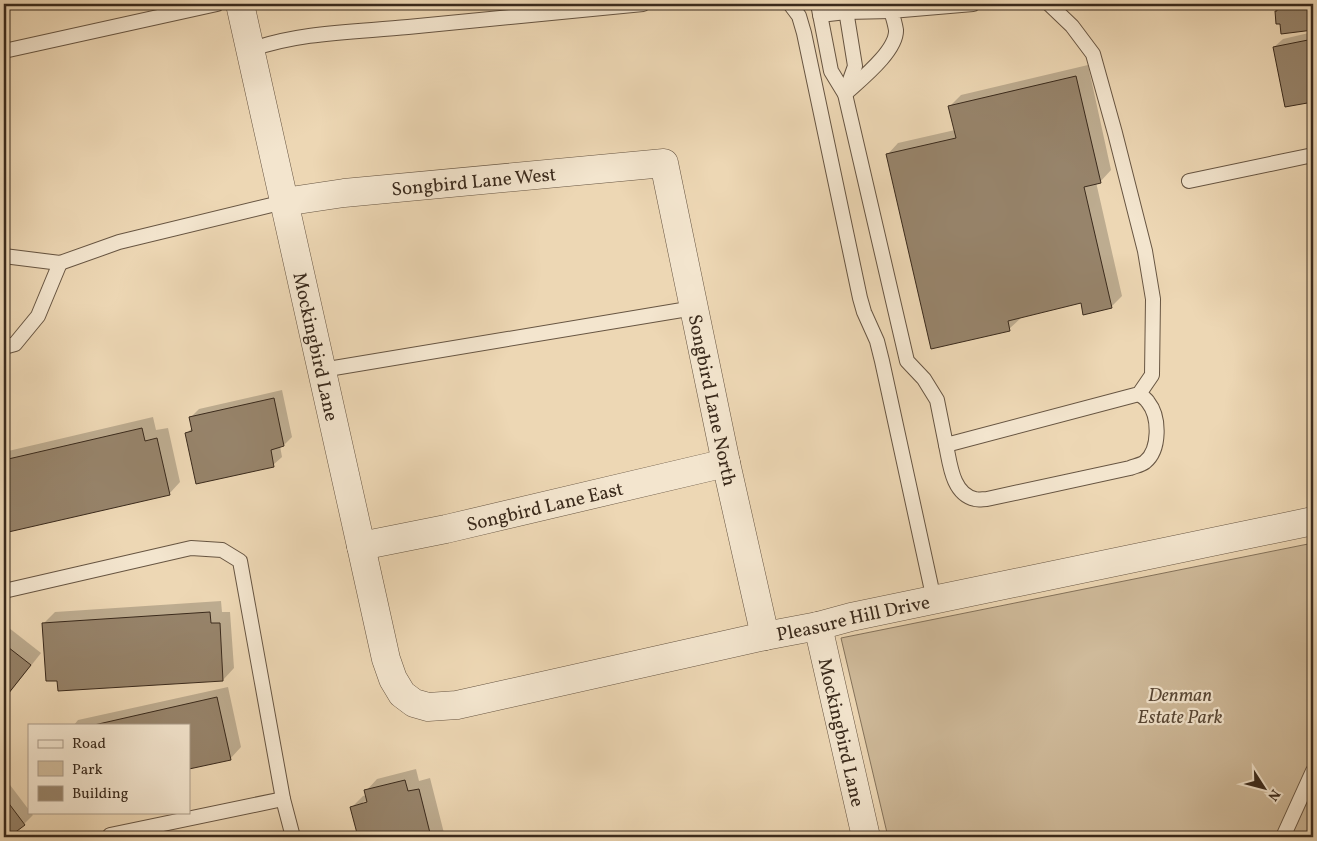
<svg xmlns="http://www.w3.org/2000/svg" width="1317" height="841" font-family="Vollkorn,serif">
<style>
.green{fill:#cfba9a;stroke:#84725b}
.shadow{fill:#0003;fill-rule:evenodd}
.building{fill:#97846b;stroke:#3a2a1c}
.lines{fill:none;stroke-linecap:round;stroke-linejoin:round}
.lane-casing{stroke:#675542;stroke-width:16}
.street-casing{stroke:#675542;stroke-width:29}
.lane{stroke:#f3e5ce;stroke-width:14}
.street{stroke:#f3e5ce;stroke-width:28}
.labels{text-anchor:middle;stroke-width:4.5;stroke-linejoin:round;paint-order:stroke}
.street-label{font-size:19px;fill:#3a2a1c;stroke:#f3e5ce}
.park-label{font-size:19px;font-style:italic;fill:#584735;stroke:#f3e5ce}
</style>
<rect width="100%" height="100%" fill="#edd7b4"/>
<filter id="stains"><feTurbulence type="fractalNoise" baseFrequency=".004" numOctaves="4"/><feColorMatrix values="0 0 0 0 .2 0 0 0 0 .09 0 0 0 0 .02 0 0 0 .5 -.17"/></filter>
<radialGradient id="worn" r=".72"><stop offset=".6" stop-color="#630" stop-opacity="0"/><stop offset="1" stop-color="#630" stop-opacity=".3"/></radialGradient>
<!-- green -->
<polygon class="green" points="1313,543 1313,837 888,837 841,638"/>
<!-- shadow -->
<g class="shadow">
<polygon points="1277,4 1313,4 1313,29 1283,32 1281,22 1277,23"/>
<polygon points="1313,32 1313,100 1286,106 1274,47 1283,39"/>
<polygon points="1088,65 1111,170 1100,182 1096,182 1122,296 1111,307 1082,302 1020,316 1021,318 1009,329 887,155 898,143 955,130 950,106 961,95"/>
<polygon points="282,390 292,437 284,445 280,446 282,457 273,465 186,434 193,427 191,417 199,409"/>
<polygon points="153,417 156,430 168,428 180,482 169,494 4,532 4,452"/>
<polygon points="221,601 222,612 230,612 234,668 223,680 58,679 44,623 55,612"/>
<polygon points="4,624 41,653 4,700"/>
<polygon points="228,687 241,747 230,759 189,768 189,725 74,725 78,720"/>
<path d="M416,769L419,781L430,778L445,837H359L352,807L363,796L367,795L366,791L377,779ZM373,800L363,805V802Z"/>
<polygon points="4,777 29,810 29,812 30,812 33,815 24,824 7,837 4,837"/>
</g>
<!-- building -->
<g class="building">
<polygon points="4,4 31,4 4,11"/>
<polygon points="1276,4 1313,4 1313,30 1281,34 1280,24 1276,24 1275,11 1277,11"/>
<polygon points="1313,39 1313,102 1285,107 1273,47"/>
<polygon points="1076,76 1101,183 1084,187 1112,308 1083,315 1081,303 1008,321 1010,331 931,349 886,154 956,138 948,106"/>
<polygon points="274,398 284,446 271,450 274,467 196,484 185,433 192,431 189,417"/>
<polygon points="142,428 145,441 157,438 170,495 4,533 4,460"/>
<polygon points="210,612 211,623 220,623 223,681 58,691 57,681 46,681 42,623"/>
<polygon points="4,644 31,665 4,699"/>
<polygon points="217,697 231,760 189,769 189,725 94,725"/>
<polygon points="405,780 408,791 419,789 431,837 358,837 350,807 367,802 364,790"/>
<polygon points="4,797 25,825 9,837 4,837"/>
</g>
<g class="lines">
<!-- lane casing -->
<g class="lane-casing">
<g id="lane">
<polyline points="790,4 799,16 804,33 860,298 864,312 877,341 882,361 934,600"/>
<polyline points="818,4 831,71 845,94 907,361 924,379 937,400 946,445 1139,394 1152,375 1153,299 1145,251 1115,133 1093,54 1072,26 1049,4"/>
<polyline points="845,4 855,66 846,91"/>
<polyline points="820,15 846,12 891,11"/>
<path d="M250,50C298,32 357,32 408,27C486,19 565,12 643,4"/>
<polyline points="4,51 217,4"/>
<path d="M845,94C860,80 897,51 896,30C895,24 893,17 891,11L973,4"/>
<polyline points="1189,181 1313,155"/>
<polyline points="4,256 60,263 119,242 284,202"/>
<polyline points="4,347 15,344 38,316 60,263"/>
<polyline points="322,370 694,308"/>
<path d="M946,445C950,463 952,494 975,499C978,500 983,499 987,499L1130,468C1135,466 1141,465 1145,462C1160,450 1160,417 1148,402C1146,399 1142,396 1139,394"/>
<polyline points="4,591 191,548 222,550 240,561 283,799 293,837"/>
<polyline points="110,835 283,799"/>
<polyline points="1283,837 1313,771"/>
</g>
</g>
<!-- street casing -->
<g class="street-casing">
<g id="street">
<path id="s1" d="M240,4L361,546L386,659L393,679L402,694L414,703L428,707L457,705L765,636L818,626L851,617L1313,521"/>
<path id="s2" d="M284,202L344,193L664,163L726,463L765,636"/>
<path id="s3" d="M361,546L446,529L726,463"/>
<path id="s4" d="M818,626L866,837"/>
</g>
</g>
<!-- lane -->
<use href="#lane" class="lane"/>
<!-- street -->
<use href="#street" class="street"/>
</g>
<g class="labels">
<!-- street labels -->
<g class="street-label">
<text dy="7" stroke="none"><textPath href="#s2" startOffset="191">Songbird Lane West</textPath></text>
<text dy="7" stroke="none"><textPath href="#s1" startOffset="351">Mockingbird Lane</textPath></text>
<text dy="7" stroke="none"><textPath href="#s2" startOffset="624">Songbird Lane North</textPath></text>
<text dy="7" stroke="none"><textPath href="#s3" startOffset="188">Songbird Lane East</textPath></text>
<text dy="7" stroke="none"><textPath href="#s1" startOffset="1174">Pleasure Hill Drive</textPath></text>
<text dy="7" stroke="none"><textPath href="#s4" startOffset="109">Mockingbird Lane</textPath></text>
</g>
<!-- park labels -->
<g class="park-label">
<text x="1180" y="701">Denman<tspan x="1180" dy="22">Estate Park</tspan></text>
</g>
</g>
<!-- margin -->
<rect width="1317" height="841" fill="none" stroke="#edd7b4" stroke-width="20"/>
<rect x="5" y="5" width="1307" height="831" fill="none" stroke="#3a2a1c" stroke-width="2.5"/>
<rect x="10" y="10" width="1297" height="821" fill="none" stroke="#3a2a1c"/>
<!-- legend -->
<rect x="28" y="724" width="162" height="90" fill="#f3e5ce" stroke="#a99a87"/>
<rect x="38" y="740" width="25" height="8" fill="#f3e5ce" stroke="#a99a87"/>
<text x="72" y="748" font-size="15" fill="#3a2a1c">Road</text>
<rect x="38" y="761" width="25" height="15" fill="#cfba9a" stroke="#a99a87"/>
<text x="72" y="774" font-size="15" fill="#3a2a1c">Park</text>
<rect x="38" y="786" width="25" height="15" fill="#97846b" stroke="#a99a87"/>
<text x="72" y="798" font-size="15" fill="#3a2a1c">Building</text>
<!-- north arrow -->
<g transform="translate(1264 788) rotate(126)" stroke="#f3e5ce" stroke-width="4" paint-order="stroke">
<path d="M0-4L9 19L0 12L-9 19Z" fill="#3a2a1c"/>
<text y="-8" font-size="14" font-weight="bold" text-anchor="middle" fill="#3a2a1c">N</text>
</g>
<rect width="100%" height="100%" filter="url(#stains)"/>
<rect width="100%" height="100%" fill="url(#worn)"/>
</svg>
